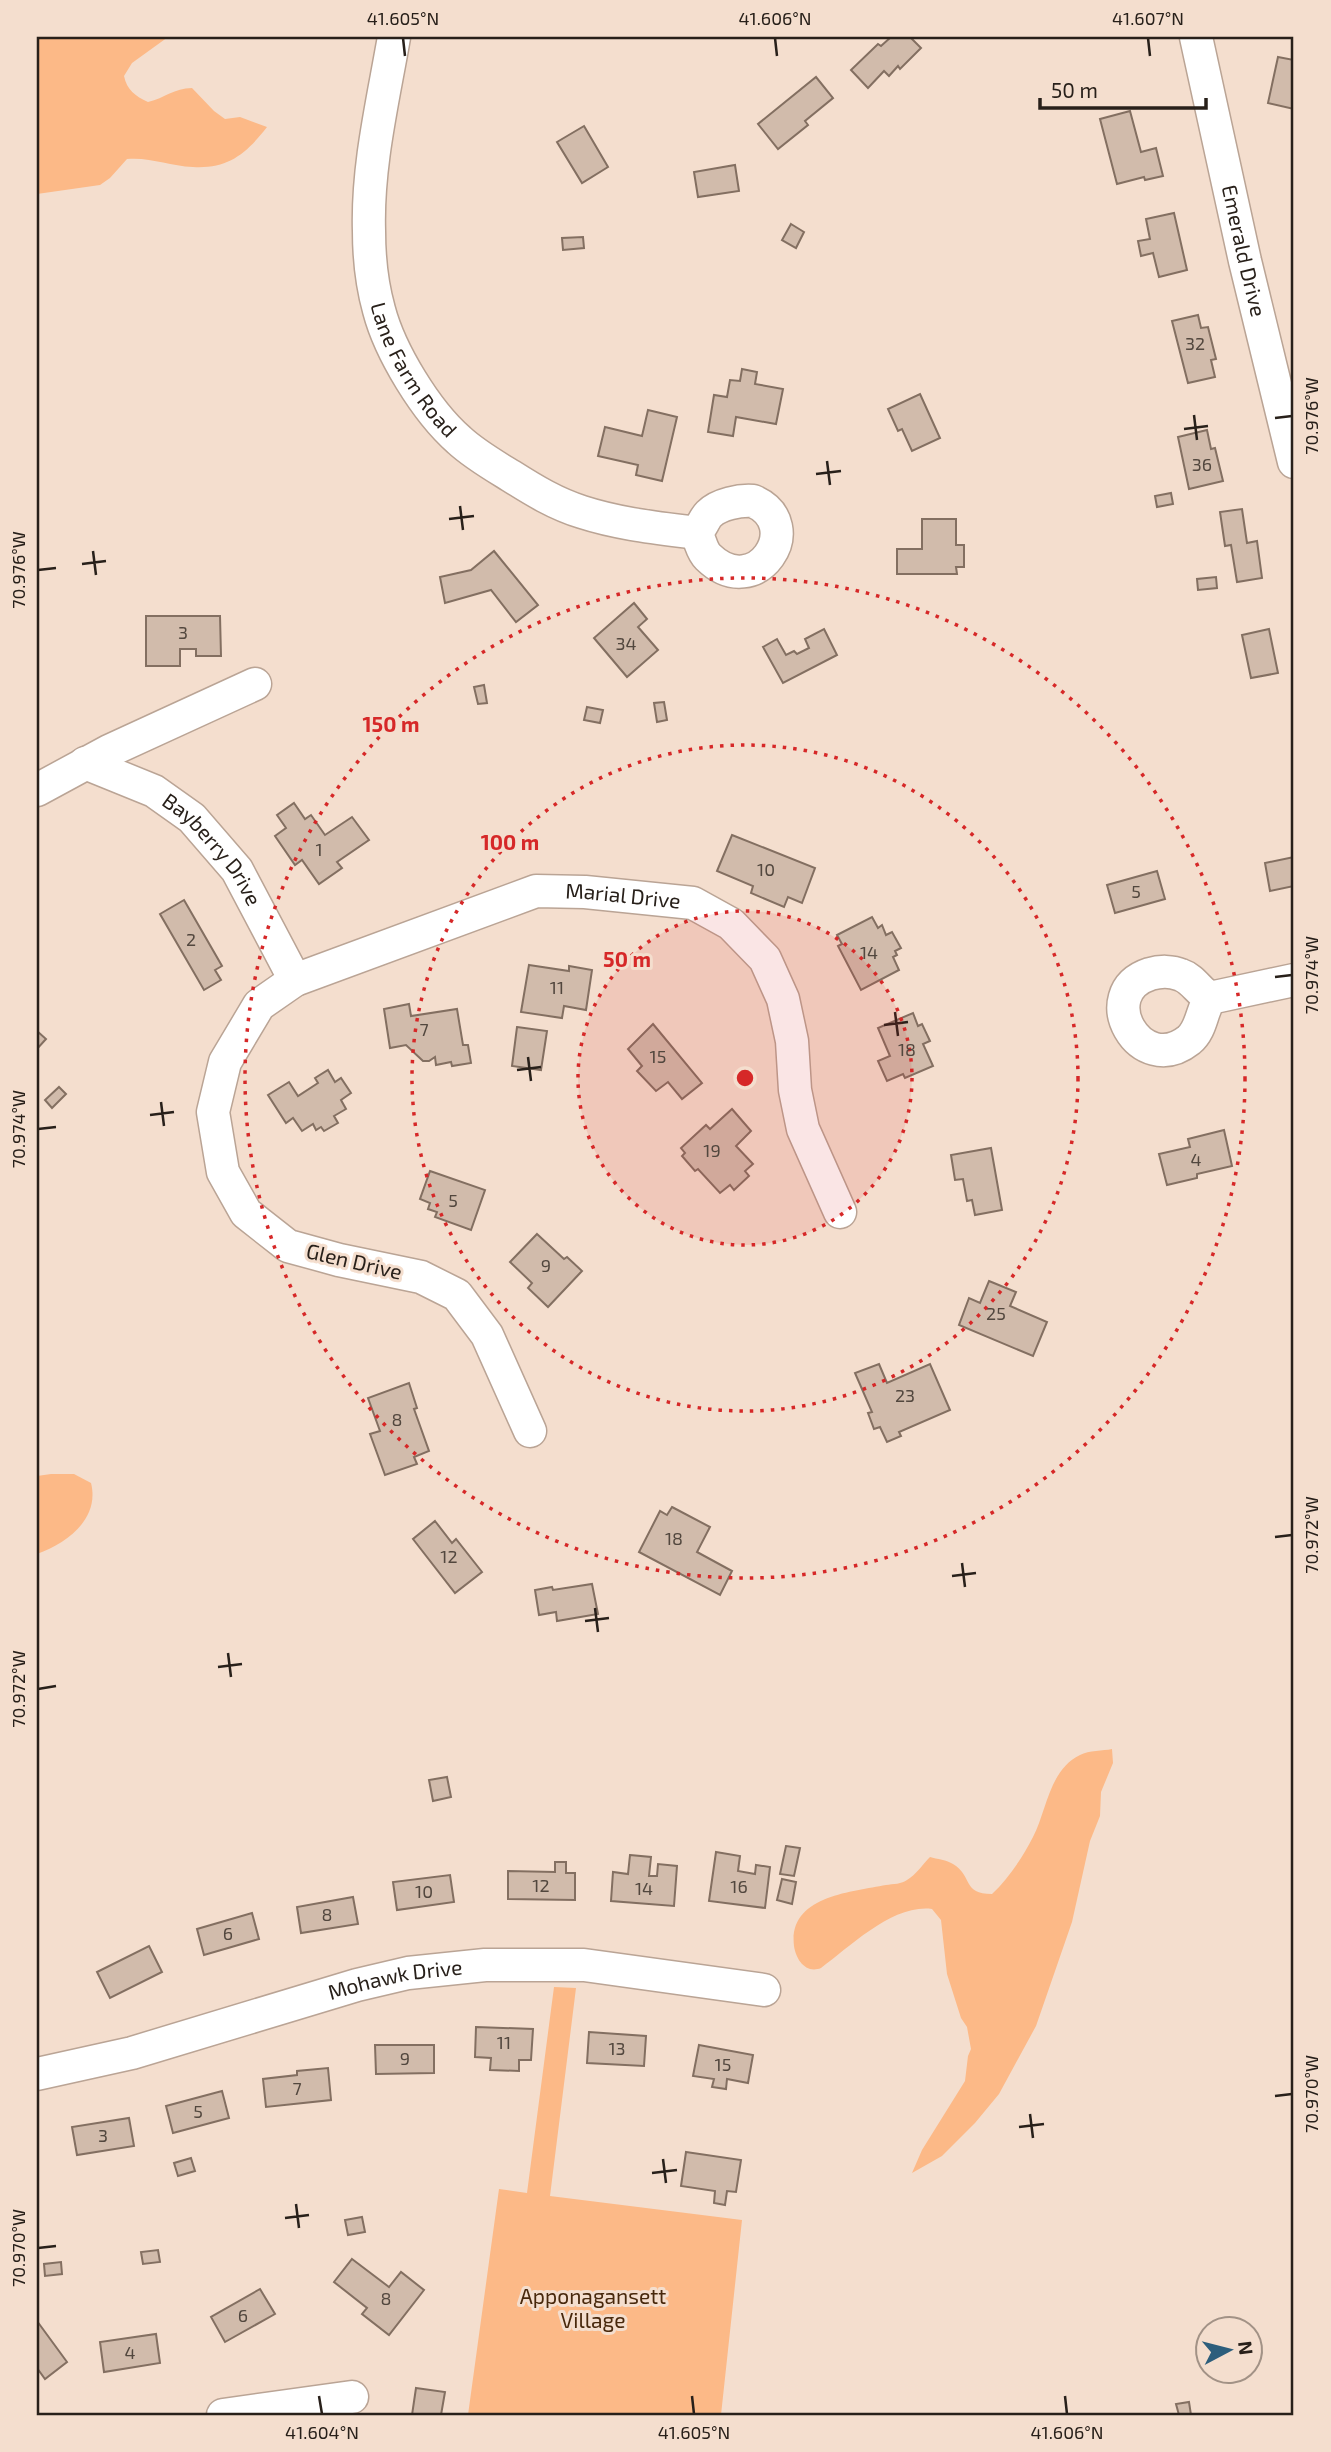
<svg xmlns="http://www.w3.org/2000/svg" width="1331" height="2452" font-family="'Exo 2',sans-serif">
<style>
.green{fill:#fcb987}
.building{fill:#d1bbab;stroke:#836f61;stroke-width:2}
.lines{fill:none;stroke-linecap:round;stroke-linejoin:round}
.minor-casing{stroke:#baa495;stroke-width:35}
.minor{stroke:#fff;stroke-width:32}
.ticks{fill:none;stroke:#28201a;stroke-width:2.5}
.ring{fill:none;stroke:#d62828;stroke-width:3.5;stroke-dasharray:3.5 7}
.labels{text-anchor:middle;stroke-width:6;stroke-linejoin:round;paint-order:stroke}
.number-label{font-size:18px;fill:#52473e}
.street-label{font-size:21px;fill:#28201a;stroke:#f4dece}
.park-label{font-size:21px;fill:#48280c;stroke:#f4dece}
.centre{fill:#d62828;stroke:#f4dece;stroke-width:3.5}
.ring-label{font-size:21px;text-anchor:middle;font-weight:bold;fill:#d62828;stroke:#f4dece;stroke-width:6;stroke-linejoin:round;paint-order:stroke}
.neatline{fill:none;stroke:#28201a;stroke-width:2.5}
.ticks-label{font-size:18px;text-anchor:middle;fill:#28201a}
</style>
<rect width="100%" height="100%" fill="#f4dece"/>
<!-- green -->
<g class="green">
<path d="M37,37H168L132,63L124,76C127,90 135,96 148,102C165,98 174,88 192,88L214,111L225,119L240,117L267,127C246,154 228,169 193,167C169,166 151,157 127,159L110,178L100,185L37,194Z"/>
<path d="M51,1474H74L91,1483C100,1519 67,1543 37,1554V1476Z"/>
<path d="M1112,1749L1113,1763L1101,1792L1100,1816L1090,1841L1072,1922L1036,2026L999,2094L975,2123L942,2156L912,2173L922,2150L965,2081L968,2056L971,2049L967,2027L961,2018L947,1974L941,1920L932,1909C893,1904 851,1946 821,1968C806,1974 796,1960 794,1946C788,1896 851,1892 886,1885C893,1884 902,1884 907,1880C916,1875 923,1864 930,1857C937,1859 947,1860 953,1864C973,1876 962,1894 992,1894C1008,1879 1023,1857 1033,1837C1047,1810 1049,1770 1080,1755C1089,1750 1103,1751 1112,1749Z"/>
<polygon points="554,1987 576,1988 550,2196 742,2220 721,2415 468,2415 499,2189 527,2193"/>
</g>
<!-- building -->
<g class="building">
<polygon points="891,37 910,37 921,48 900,69 898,66 889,76 884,71 868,88 851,70 878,44 881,46"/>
<polygon points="1278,57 1294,60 1294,109 1268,103"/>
<polygon points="816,77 833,98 805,121 808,125 778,149 758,124"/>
<polygon points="1130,111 1141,152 1156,148 1163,176 1145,180 1144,177 1117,184 1100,119"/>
<polygon points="584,126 608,167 582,183 557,142"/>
<polygon points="735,165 739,191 698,197 694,172"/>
<polygon points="1174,213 1187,270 1159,277 1153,253 1141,256 1138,241 1150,239 1146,219"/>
<polygon points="791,224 804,232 796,248 782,240"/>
<polygon points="583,237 584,248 563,250 562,238"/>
<polygon points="1198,315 1201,328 1208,327 1216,359 1211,360 1215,377 1188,383 1172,321"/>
<polygon points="742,369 757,372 755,384 783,389 776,424 736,417 733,436 708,432 714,395 727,397 730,380 740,381"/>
<polygon points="920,394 940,438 912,451 902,429 898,431 888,409"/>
<polygon points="648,410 677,417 662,481 636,475 638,465 598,456 605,427 642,436"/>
<polygon points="1207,430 1211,449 1215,448 1223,481 1189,489 1178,437"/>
<polygon points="1171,493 1173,504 1157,507 1155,496"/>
<polygon points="1242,509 1247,543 1257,541 1262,578 1237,582 1231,545 1225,546 1220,512"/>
<polygon points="922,519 956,519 956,545 964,545 964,567 956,567 957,574 897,574 897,549 922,549"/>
<polygon points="494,551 538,605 516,622 491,590 445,603 440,577 471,570"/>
<polygon points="1216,577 1217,588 1198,590 1197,579"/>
<polygon points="634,603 647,619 638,627 658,650 627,677 594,638"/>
<polygon points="146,616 220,616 221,656 196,656 196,649 180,649 180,666 146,666"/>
<polygon points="824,629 837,655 783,683 763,647 777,639 786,655 794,651 797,654 809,648 805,639"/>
<polygon points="1269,629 1278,673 1251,678 1242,635"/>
<polygon points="484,685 487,703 478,704 474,687"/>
<polygon points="664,702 667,720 657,722 654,703"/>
<polygon points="587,707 603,710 600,723 584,720"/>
<polygon points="294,803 305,819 311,815 325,835 352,817 369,840 337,862 342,868 319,884 302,860 295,865 275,836 286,828 277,815"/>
<polygon points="732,835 815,868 802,903 788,897 784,907 751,893 753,886 717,871"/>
<polygon points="1294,857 1294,886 1270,891 1265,863"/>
<polygon points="1157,871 1165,899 1115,913 1107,885"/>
<polygon points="184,900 222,966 215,970 221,980 204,990 160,914"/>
<polygon points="872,917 878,928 882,925 886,935 892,932 901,948 895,951 897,955 893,957 899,970 861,990 838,946 842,944 837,935"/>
<polygon points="529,965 569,971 569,966 592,970 586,1010 564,1006 562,1018 521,1012"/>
<polygon points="409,1004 411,1016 457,1009 463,1045 468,1045 471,1063 452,1066 451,1062 436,1065 435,1057 429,1061 423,1061 406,1045 390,1048 384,1009"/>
<polygon points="913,1013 918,1026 922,1024 930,1041 923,1044 933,1066 905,1078 903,1074 887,1081 878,1061 890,1056 878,1028"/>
<polygon points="653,1024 702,1083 682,1099 668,1082 656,1091 637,1071 642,1066 628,1049"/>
<polygon points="517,1027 547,1031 541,1070 512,1066"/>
<polygon points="37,1031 46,1039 37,1049"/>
<polygon points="328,1070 335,1082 341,1078 351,1093 341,1100 346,1109 334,1116 338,1123 324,1131 321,1127 316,1130 313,1124 302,1131 293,1118 286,1123 268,1095 289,1082 298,1096 318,1083 315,1078"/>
<polygon points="59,1087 66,1094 52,1108 45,1100"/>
<polygon points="732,1109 751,1131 736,1146 753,1164 745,1171 749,1176 734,1190 730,1185 720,1193 698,1169 695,1171 682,1156 685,1153 681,1148 706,1125 710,1129"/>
<polygon points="1224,1130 1232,1166 1197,1174 1197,1178 1167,1185 1159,1154 1190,1147 1188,1139"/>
<polygon points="991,1148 1002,1210 975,1215 972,1200 967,1201 963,1179 955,1180 951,1155"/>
<polygon points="430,1171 485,1190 471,1230 435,1217 437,1212 428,1209 430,1203 420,1199"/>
<polygon points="537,1234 564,1259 567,1257 582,1271 548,1307 528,1288 532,1283 510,1262"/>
<polygon points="989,1281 1016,1292 1010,1306 1047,1322 1033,1356 959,1325 969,1298 980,1303"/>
<polygon points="879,1364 887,1383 930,1364 950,1410 899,1432 901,1436 887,1442 880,1427 874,1429 868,1413 872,1412 855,1373"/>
<polygon points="409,1383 417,1408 414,1409 429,1451 414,1457 417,1464 385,1475 370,1434 380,1431 368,1398"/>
<polygon points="672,1507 710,1527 697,1552 732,1571 720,1595 639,1552 660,1511 667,1515"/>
<polygon points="435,1521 452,1543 456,1539 482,1572 455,1593 413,1539"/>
<polygon points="592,1584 598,1614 557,1621 556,1612 539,1615 535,1590 552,1587 553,1590"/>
<polygon points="447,1777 451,1797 433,1801 429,1780"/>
<polygon points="786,1846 800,1848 794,1876 780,1874"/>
<polygon points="716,1852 740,1856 738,1871 755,1874 756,1865 770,1867 765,1908 709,1901"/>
<polygon points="630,1855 651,1857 649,1876 657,1876 658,1864 677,1866 674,1906 611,1901 613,1872 628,1874"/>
<polygon points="555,1862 566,1862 566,1873 575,1873 575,1900 508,1899 508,1871 555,1872"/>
<polygon points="450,1875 454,1902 397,1910 393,1882"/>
<polygon points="782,1879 796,1882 792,1904 777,1900"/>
<polygon points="353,1897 358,1924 301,1933 297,1907"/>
<polygon points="252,1913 259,1939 204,1955 197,1929"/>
<polygon points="149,1946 162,1972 110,1998 97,1972"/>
<polygon points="476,2027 533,2029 531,2060 519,2060 519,2071 490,2070 491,2058 475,2057"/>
<polygon points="589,2032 646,2036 644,2066 587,2063"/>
<polygon points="375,2045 434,2045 434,2073 376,2074"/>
<polygon points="699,2045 753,2055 748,2083 727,2079 726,2089 712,2087 714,2079 693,2076"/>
<polygon points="328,2068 331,2100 266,2107 263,2079 297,2075 297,2071"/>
<polygon points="222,2091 229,2118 173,2133 166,2106"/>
<polygon points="129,2118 134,2146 77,2155 72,2127"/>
<polygon points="686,2152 741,2160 736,2192 727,2191 725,2205 714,2203 715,2191 681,2186"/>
<polygon points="191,2158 195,2171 178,2176 174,2163"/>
<polygon points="362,2217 365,2232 348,2235 345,2220"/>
<polygon points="158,2250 160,2262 143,2264 141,2252"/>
<polygon points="352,2259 389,2287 401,2272 424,2290 389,2335 362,2314 367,2308 334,2282"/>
<polygon points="61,2262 62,2274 45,2276 44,2264"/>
<polygon points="260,2289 275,2314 225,2342 211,2317"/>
<polygon points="37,2321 67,2362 45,2379 37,2368"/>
<polygon points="156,2334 160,2363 104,2372 100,2342"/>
<polygon points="416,2388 445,2392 441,2415 412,2415"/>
<polygon points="1189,2402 1191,2415 1179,2415 1176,2404"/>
</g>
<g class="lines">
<!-- minor casing -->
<g class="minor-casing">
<g id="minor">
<path id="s1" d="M394,37C383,101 367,166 369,231C369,257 372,285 379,310C390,352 426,411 459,440C474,454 493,465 511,476C533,490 556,504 582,512C619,524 658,528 696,533"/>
<path id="s2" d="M1196,37L1245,261L1294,462"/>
<path d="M753,501C808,525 756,604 708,557C701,550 701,541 696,533C702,527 704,519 709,514C719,504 740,500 753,501Z"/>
<path id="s3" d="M85,763L154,791L192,818L237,870L295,980"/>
<polyline points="37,790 109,751 255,684"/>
<path d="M1210,998C1201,1012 1202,1029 1189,1040C1140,1079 1092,993 1150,974C1160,971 1172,971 1181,975C1193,979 1199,992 1210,998L1294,980"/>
<path id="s4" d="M530,1431L487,1335L457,1295L421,1277L339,1260L288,1246L246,1213L223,1172L213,1112L225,1062L259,1005L295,980L536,891L585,892L693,903L731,924L765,959L783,999L792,1041L795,1090L803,1129L840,1212"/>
<path id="s5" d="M37,2074L132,2053L357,1985L408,1973L485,1965H584L764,1990"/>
<polyline points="223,2415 352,2397"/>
</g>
</g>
<!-- minor -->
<use href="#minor" class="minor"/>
</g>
<!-- ticks -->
<path class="ticks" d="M403,38L405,56M775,38L777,56M1148,38L1150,56M1194,415L1197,440M1275,418L1292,416M1184,429L1208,426M827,461L830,485M816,474L841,471M460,506L463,530M449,519L474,516M93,551L96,575M82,564L106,561M38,570L56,568M1275,977L1292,975M895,1012L898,1036M884,1025L908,1022M528,1057L531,1081M517,1070L541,1067M161,1102L164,1126M150,1115L174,1112M38,1129L56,1127M1275,1537L1292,1535M962,1563L965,1587M952,1576L976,1573M595,1608L598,1632M585,1621L609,1618M228,1653L231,1677M218,1667L242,1664M38,1689L56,1686M1275,2096L1292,2094M1030,2114L1033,2138M1019,2127L1044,2124M663,2159L666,2183M652,2173L677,2170M296,2204L299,2228M285,2218L309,2215M38,2248L56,2246M319,2396L322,2414M692,2396L694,2414M1065,2396L1067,2414"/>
<!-- distance rings -->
<circle cx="745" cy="1078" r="167" fill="#d62828" fill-opacity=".12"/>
<g class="ring">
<circle cx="745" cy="1078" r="167"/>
<circle cx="745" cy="1078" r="333"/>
<circle cx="745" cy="1078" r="500"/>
</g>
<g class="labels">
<!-- number labels -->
<g class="number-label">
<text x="1195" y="350">32</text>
<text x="1202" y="471">36</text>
<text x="183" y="639">3</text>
<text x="626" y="650">34</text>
<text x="319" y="856">1</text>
<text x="766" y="876">10</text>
<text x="1136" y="898">5</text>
<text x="191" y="946">2</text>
<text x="869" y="959">14</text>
<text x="557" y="994">11</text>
<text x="424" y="1036">7</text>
<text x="907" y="1056">18</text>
<text x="658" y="1063">15</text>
<text x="712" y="1157">19</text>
<text x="1196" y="1166">4</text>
<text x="453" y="1207">5</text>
<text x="546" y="1272">9</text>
<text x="996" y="1320">25</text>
<text x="905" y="1402">23</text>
<text x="397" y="1426">8</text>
<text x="674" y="1545">18</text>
<text x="449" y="1563">12</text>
<text x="541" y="1892">12</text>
<text x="739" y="1893">16</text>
<text x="644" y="1895">14</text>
<text x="424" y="1898">10</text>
<text x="327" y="1921">8</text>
<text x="228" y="1940">6</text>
<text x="504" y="2049">11</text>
<text x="617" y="2055">13</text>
<text x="405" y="2065">9</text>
<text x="723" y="2071">15</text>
<text x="297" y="2095">7</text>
<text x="198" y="2118">5</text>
<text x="103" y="2142">3</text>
<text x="386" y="2305">8</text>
<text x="243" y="2322">6</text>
<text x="130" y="2359">4</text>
</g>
<!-- street labels -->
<g class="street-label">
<text dy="7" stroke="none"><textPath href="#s2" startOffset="219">Emerald Drive</textPath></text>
<text dy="7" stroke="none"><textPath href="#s1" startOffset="345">Lane Farm Road</textPath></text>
<text dy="7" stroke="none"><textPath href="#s3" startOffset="158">Bayberry Drive</textPath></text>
<text dy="7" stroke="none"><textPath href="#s4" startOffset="999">Marial Drive</textPath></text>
<text transform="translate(354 1262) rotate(13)" y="7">Glen Drive</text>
<text dy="7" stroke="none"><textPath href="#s5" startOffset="371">Mohawk Drive</textPath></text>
</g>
<!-- park labels -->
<g class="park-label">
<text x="593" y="2304">Apponagansett<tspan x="593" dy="24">Village</tspan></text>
</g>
</g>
<circle cx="745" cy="1078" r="10" class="centre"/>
<g class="ring-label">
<text x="391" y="732">150 m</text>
<text x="510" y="850">100 m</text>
<text x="627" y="967">50 m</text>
</g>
<!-- border -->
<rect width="1331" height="2452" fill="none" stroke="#f4dece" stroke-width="77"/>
<!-- north arrow -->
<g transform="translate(1229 2350) rotate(83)"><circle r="33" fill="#f4dece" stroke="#a29286" stroke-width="2"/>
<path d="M0-5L12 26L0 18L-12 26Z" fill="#2d5e7c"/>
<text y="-10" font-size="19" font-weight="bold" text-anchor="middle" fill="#28201a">N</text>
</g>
<!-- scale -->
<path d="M1040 98v10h166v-10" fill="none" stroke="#28201a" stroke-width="3.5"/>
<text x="1051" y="98" font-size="21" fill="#28201a" stroke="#f4dece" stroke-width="5" paint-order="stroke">50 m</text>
<rect x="38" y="38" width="1254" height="2376" class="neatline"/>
<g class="ticks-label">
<text x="403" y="25">41.605°N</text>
<text x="775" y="25">41.606°N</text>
<text x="1148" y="25">41.607°N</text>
<text transform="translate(1312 416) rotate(-90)" y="6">70.976°W</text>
<text transform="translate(19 570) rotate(-90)" y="6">70.976°W</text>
<text transform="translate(1312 975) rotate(-90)" y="6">70.974°W</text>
<text transform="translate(19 1129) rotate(-90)" y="6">70.974°W</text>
<text transform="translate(1312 1535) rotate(-90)" y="6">70.972°W</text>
<text transform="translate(19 1689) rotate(-90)" y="6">70.972°W</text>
<text transform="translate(1312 2094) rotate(-90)" y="6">70.970°W</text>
<text transform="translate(19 2248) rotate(-90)" y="6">70.970°W</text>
<text x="322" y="2439">41.604°N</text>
<text x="694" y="2439">41.605°N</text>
<text x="1067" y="2439">41.606°N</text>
</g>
</svg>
